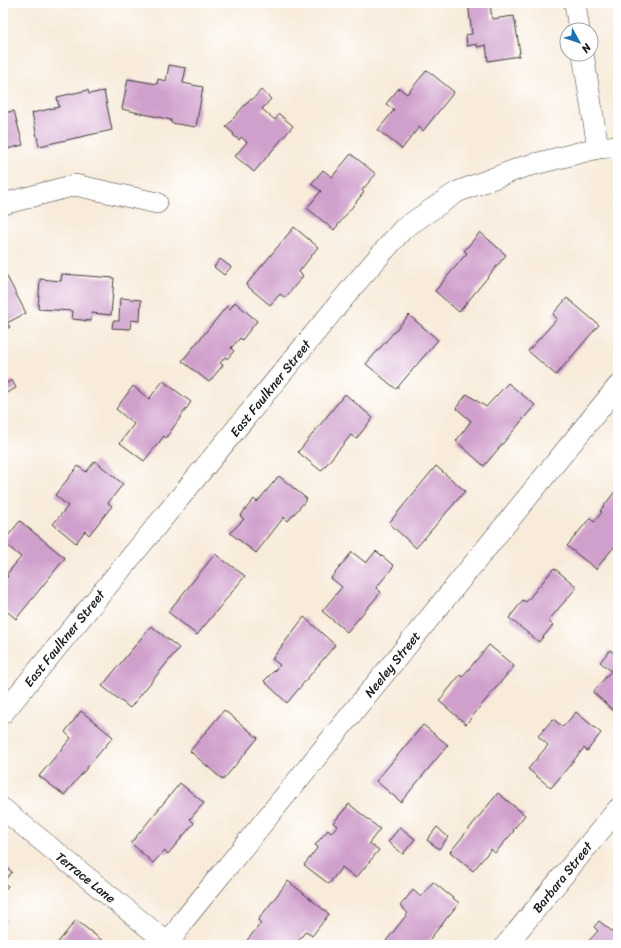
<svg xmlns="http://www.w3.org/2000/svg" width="621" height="948" font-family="Sriracha,sans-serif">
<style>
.building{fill:#d0a0cc}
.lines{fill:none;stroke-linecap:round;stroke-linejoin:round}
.minor-casing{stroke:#3d3b38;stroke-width:22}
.minor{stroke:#fff;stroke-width:21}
.labels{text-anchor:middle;stroke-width:4;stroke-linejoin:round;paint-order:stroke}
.street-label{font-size:13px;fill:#1c1c1c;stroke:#fff}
</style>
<rect width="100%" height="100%" fill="#fff"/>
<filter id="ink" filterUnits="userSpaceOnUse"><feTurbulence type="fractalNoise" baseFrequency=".025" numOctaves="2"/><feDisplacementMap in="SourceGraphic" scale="8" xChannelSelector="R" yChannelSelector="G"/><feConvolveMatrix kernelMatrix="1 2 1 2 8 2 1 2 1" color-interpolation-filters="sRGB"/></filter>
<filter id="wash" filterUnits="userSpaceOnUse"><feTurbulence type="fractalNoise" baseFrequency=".012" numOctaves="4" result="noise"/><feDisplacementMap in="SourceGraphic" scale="16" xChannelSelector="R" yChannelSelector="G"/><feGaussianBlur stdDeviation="0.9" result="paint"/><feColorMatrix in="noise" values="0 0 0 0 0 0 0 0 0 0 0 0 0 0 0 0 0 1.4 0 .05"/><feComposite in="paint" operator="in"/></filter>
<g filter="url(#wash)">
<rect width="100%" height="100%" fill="#f8ebda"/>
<g id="blocks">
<!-- building -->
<g class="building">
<polygon points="468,3 490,3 492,19 514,16 520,53 519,53 519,56 488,61 486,45 477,47 477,44 467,46 466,35 472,34"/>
<polygon points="169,65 186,68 183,83 203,87 196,127 171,123 171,120 122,109 128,79 157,84 158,79 166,81"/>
<polygon points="427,70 454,92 423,131 419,127 402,149 378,130 394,110 386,104 399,88 407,94"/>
<polygon points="88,90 89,94 104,91 112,130 39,146 32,113 59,107 57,97"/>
<polygon points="261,90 271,99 262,109 275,120 279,114 293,126 254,172 235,156 247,142 241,137 239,140 233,135 234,134 226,127 250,99 252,100"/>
<polygon points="14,111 23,145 3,150 3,113"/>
<polygon points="351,154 376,174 362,190 364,192 334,230 307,208 321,191 311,184 323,170 332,177"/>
<polygon points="294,227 318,247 299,272 303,276 285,298 280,294 270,305 246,285"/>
<polygon points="480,232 506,255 459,312 435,291 467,253 464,251"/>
<polygon points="220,259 231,267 224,275 214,267"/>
<polygon points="3,269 26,313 7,323 10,327 3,331"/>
<polygon points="62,274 114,278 111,315 92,313 91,321 72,319 73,311 38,309 40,279 61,281"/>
<polygon points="120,298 141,300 140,321 131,320 130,329 112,328 113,321 119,321"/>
<polygon points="567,298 599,325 556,375 528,351 557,319 553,314"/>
<polygon points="235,302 257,321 242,340 240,338 231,348 234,351 227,359 225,357 220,363 223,365 209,382 182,361 227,306 230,309"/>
<polygon points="409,315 438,340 396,389 366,364"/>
<polygon points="12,380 16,388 4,394 3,385"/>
<polygon points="163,381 191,402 166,438 164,436 144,461 120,443 134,424 116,409 133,386 149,399"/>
<polygon points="508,383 535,405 484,466 456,441 471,421 456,408 467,394 486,407"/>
<polygon points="345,394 373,418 356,439 351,435 321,471 298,452"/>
<polygon points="95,461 123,484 108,503 112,506 89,535 85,531 76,543 53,524 68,506 55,495 78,466 86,472"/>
<polygon points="436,466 465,491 416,548 389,523"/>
<polygon points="279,476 307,499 288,521 284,517 256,553 230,533 244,519 240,516 254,499 257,502"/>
<polygon points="616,490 618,492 618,542 596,569 567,546 590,518 594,522 602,512 600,511"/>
<polygon points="20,521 65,558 16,619 3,608 3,582 8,576 6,575 21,557 3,542"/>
<polygon points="376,551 394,566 376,588 381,592 347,632 322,611 342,587 331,578 352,552 366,563"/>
<polygon points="215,554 245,576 197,635 168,612"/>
<polygon points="554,568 577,587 548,621 553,625 539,642 509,618 523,600 526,602"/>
<polygon points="304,617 335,645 287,703 264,681 280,665 272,659"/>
<polygon points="151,626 179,648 130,708 102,686"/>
<polygon points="489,645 514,666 466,724 439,701 460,675 462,677"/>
<polygon points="610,650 618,656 618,709 615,712 593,692 611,671 600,662"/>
<polygon points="224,710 258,738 223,780 190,751"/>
<polygon points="81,711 113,737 64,795 39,776 71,738 65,732"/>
<polygon points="576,712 601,733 587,751 584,748 551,788 528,769 548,745 538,736 553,719 563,727"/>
<polygon points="423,725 448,745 401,802 376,781"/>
<polygon points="180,783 204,803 190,819 194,823 168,854 164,851 153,863 131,843"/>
<polygon points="498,793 525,815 513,830 514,831 495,853 491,849 473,871 450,852"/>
<polygon points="349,804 380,829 369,843 379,850 356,878 342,867 329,884 304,865 318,847 315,845 328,830 331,833 337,826 333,823"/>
<polygon points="400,827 415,839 403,854 388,842"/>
<polygon points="437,827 448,837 439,849 427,840"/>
<polygon points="3,864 12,872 3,882 8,886 3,892"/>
<polygon points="288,881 329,914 312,936 306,931 295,945 245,945 244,944 261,923 258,920"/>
<polygon points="433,882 459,903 425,945 391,945 386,941 408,913 400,906 413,890 421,897"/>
<polygon points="3,916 7,920 3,925"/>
<polygon points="76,920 104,942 102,945 56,945"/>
<polygon points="599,921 618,936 618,945 585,945 598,931 594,927"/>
</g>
</g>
</g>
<g filter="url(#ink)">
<use href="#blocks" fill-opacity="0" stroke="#3d3b38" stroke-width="1"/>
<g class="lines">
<!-- minor casing -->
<g class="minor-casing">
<g id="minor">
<polyline points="575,3 579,30"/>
<polyline points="583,54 598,148"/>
<polyline points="3,204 75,185 157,203"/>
<polyline points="3,713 355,284 403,229 457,192 523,167 598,148 618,146"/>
<polyline points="3,809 170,945"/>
<polyline points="168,945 184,920 618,386"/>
<polyline points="506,945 618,809"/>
</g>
</g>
<!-- minor -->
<use href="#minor" class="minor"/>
</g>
</g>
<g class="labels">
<!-- street labels -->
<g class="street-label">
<text transform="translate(270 388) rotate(-51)" y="5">East Faulkner Street</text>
<text transform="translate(64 638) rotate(-51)" y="5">East Faulkner Street</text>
<text transform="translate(392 664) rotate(-51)" y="5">Neeley Street</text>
<text transform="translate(86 877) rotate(39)" y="5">Terrace Lane</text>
<text transform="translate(562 877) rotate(-51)" y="5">Barbara Street</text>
</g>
</g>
<!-- margin -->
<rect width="621" height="948" fill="none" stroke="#fff" stroke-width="16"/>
<!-- north arrow -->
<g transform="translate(579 42) rotate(130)"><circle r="19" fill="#ffffff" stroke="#a4a4a4"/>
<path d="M0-3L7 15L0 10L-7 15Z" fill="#1f6fb2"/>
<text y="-6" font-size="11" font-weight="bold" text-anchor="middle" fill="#1c1c1c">N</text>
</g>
</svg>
